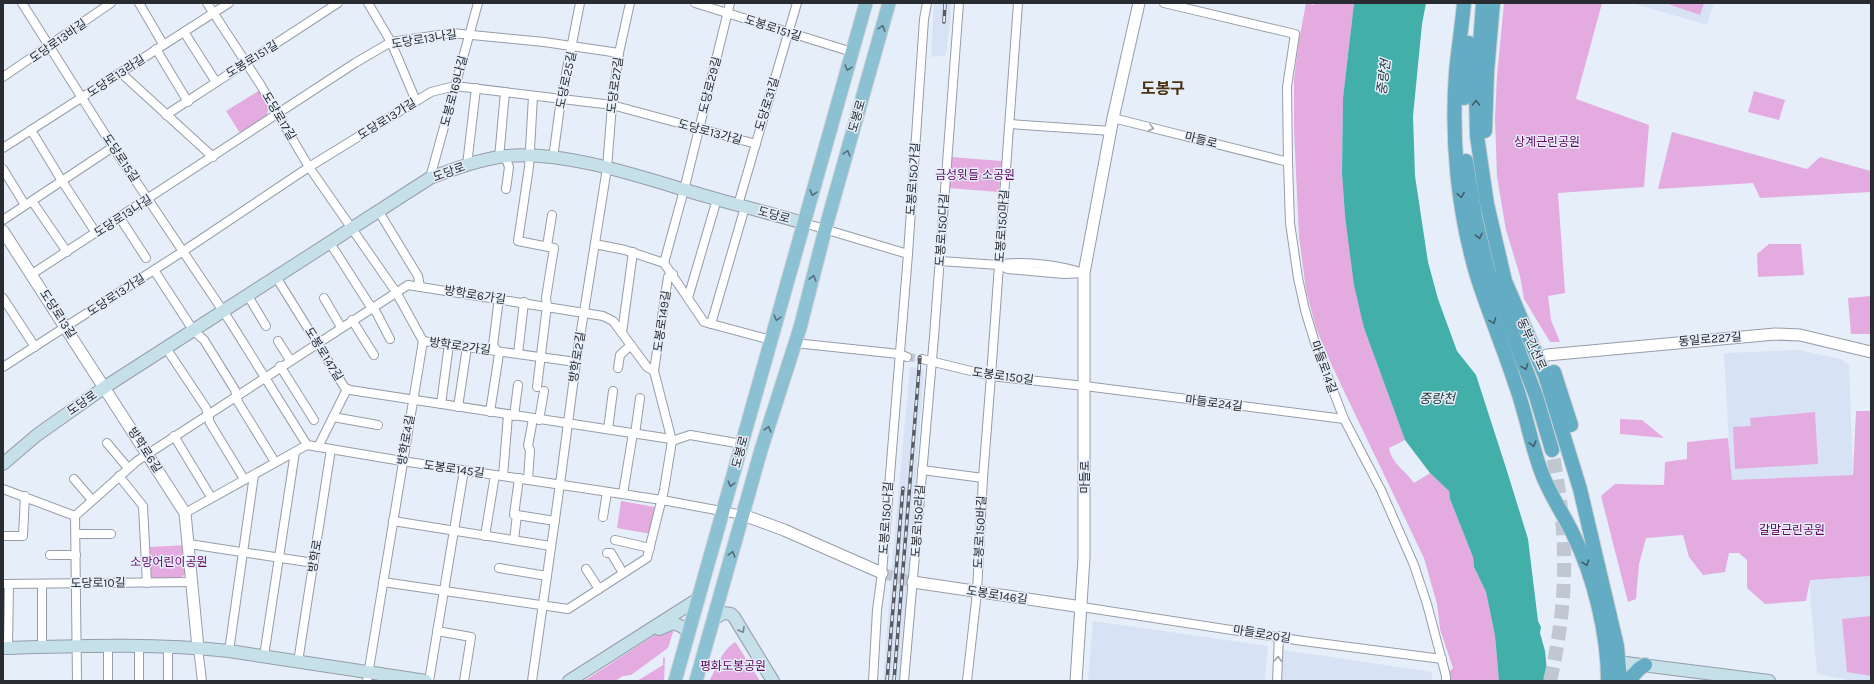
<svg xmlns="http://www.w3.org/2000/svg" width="1874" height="684" font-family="Karla,'Noto Sans KR',sans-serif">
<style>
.built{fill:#d7e3f5}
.green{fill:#e4abe0}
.water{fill:#42afa8}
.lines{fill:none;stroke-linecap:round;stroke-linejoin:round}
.minor-tunnel{stroke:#c0c7d1;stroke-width:8;stroke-dasharray:8 4;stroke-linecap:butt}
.tertiary-tunnel{stroke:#c0c7d1;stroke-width:11;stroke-dasharray:11 5.5;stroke-linecap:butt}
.trunk-tunnel{stroke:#c0c7d1;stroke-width:14;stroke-dasharray:14 7;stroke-linecap:butt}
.minor-casing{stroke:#969da8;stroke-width:10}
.tertiary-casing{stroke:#969da8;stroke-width:13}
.secondary-casing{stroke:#969da8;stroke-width:14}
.primary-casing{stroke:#d0d0d1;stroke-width:15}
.trunk-casing{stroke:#d0d0d1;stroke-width:16}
.minor{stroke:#fff;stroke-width:8}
.tertiary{stroke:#fff;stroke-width:11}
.secondary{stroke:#c5e0e9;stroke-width:12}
.primary{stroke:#8bc1d3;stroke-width:13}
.trunk{stroke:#64acc4;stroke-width:14}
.rail-casing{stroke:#575b61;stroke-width:3.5}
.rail{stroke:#e6eefa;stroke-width:2;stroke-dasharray:6;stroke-linecap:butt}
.oneway{stroke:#556e79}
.oneway2{stroke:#405f6b}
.oneway3{stroke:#9ea0a1}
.oneway4{stroke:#76868c}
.labels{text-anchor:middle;stroke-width:3;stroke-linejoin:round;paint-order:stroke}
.street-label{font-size:12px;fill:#282b2f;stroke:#e6eefa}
.park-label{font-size:12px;fill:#61065f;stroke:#e6eefa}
.water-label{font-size:13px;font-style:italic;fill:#223a38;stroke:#e6eefa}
.district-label{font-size:16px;font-weight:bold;fill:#49320e;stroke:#e6eefa}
</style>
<rect width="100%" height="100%" fill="#e6eefa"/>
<!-- built -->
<g class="built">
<polygon points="934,3 951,3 950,24 946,55 931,57"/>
<polygon points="1632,3 1714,3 1707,25"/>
<polygon points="1798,350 1841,359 1849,365 1853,475 1731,480 1724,353"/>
<polygon points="910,367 924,370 909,573 900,681 883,681 892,564"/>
<polygon points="1871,576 1871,681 1854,681 1817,674 1809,580"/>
<polygon points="1093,621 1268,646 1265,681 1088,681"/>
<polygon points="1283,650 1432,672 1432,681 1280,681"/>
</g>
<!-- green -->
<g class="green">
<path d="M1306,3L1314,5V3H1354L1343,98L1342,173L1345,216L1364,328L1405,440L1389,448C1392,464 1405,470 1414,483L1430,473L1449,491L1450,499L1473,557L1474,567L1486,592L1495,636L1499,681H1450V671L1453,668L1440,629L1437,604L1424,558L1332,366L1316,328L1306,290L1299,237L1294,130V81L1298,46Z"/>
<polygon points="1504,3 1602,3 1576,99 1649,125 1644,187 1558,193 1565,293 1548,296 1551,320 1560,342 1550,342 1524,299 1520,276 1506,230 1497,177 1495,119 1497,76"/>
<polygon points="1665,3 1704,3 1700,15"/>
<polygon points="260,90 269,106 267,115 240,133 226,111"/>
<polygon points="1754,91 1785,100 1779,120 1748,112"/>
<polygon points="1672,132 1807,169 1820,157 1871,171 1871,192 1760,198 1753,183 1658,189"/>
<polygon points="951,157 1002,161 999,192 948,188"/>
<polygon points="1769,244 1801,244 1804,275 1758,277 1757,254"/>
<polygon points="1871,296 1871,334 1851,334 1848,298"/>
<polygon points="1856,411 1871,411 1871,576 1810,580 1806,601 1765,604 1747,588 1747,560 1739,553 1729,553 1725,572 1703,575 1689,557 1683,535 1646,538 1639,564 1636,599 1628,602 1601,496 1615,484 1664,485 1665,462 1687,459 1687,442 1728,438 1732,480 1853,475"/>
<polygon points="1815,412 1818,464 1735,469 1733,427 1751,426 1750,418"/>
<polygon points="1620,419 1642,420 1664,438 1620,434"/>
<polygon points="621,501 655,507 651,534 617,528"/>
<polygon points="187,545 189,570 180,579 150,580 149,547"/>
<polygon points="1871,616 1871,676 1847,672 1842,619"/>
<polygon points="664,629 674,629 668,648 631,675 623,676 615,681 584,681"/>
<path d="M735,642L736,643L760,681H709C717,668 721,651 735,642Z"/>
<polygon points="663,657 665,658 664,681 637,681 663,665"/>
</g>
<!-- water -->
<polygon class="water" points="1354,3 1426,3 1422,24 1413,116 1415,176 1428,262 1438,299 1457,351 1476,375 1507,471 1528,539 1538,621 1541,627 1540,633 1545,651 1548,681 1499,681 1495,636 1486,592 1474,567 1473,557 1450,499 1449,491 1430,473 1405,440 1364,328 1354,285 1345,216 1342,173 1343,98"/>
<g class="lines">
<!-- minor-tunnel -->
<polyline class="minor-tunnel" points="907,357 922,359"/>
<!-- tertiary-tunnel -->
<polyline class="tertiary-tunnel" points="882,573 913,582"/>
<!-- trunk-tunnel -->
<path class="trunk-tunnel" d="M1550,681C1569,598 1568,534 1552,450"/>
<!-- minor casing -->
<g class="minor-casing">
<g id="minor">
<polyline points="22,3 113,147 231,323 307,445 402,461 662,500 743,515"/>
<polyline points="139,3 163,44"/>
<polyline points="207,3 260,84 309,167 396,292 423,341 367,681"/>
<polyline points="368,3 391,42 416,101"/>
<polyline points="695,3 852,52"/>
<polyline points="1164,3 1295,34 1287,87 1288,162 1290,223 1298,278 1305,310 1315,343 1344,419 1381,490 1414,565 1427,604 1446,676 1446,681"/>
<polyline points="184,32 216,82"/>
<polyline points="156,49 188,102"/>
<polyline points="121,73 213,157"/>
<polyline points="3,77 111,3"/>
<polyline points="533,96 529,167 518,241 554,248 546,298 547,306 537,387"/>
<polyline points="166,115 338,3"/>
<polyline points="1113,118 1288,162"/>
<polyline points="1010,124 1111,131"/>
<polyline points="31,130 62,181 96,233"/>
<polyline points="3,148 229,3"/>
<polyline points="505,156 509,167 506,189"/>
<polyline points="499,158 505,92"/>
<polyline points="553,158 561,99 580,3"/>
<polyline points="467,165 476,88"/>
<polyline points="3,169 25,205"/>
<polyline points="430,178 478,3"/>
<polyline points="32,201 67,252"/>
<polyline points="738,205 797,3"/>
<polyline points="379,212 418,276 420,287"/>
<polyline points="120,218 146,258"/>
<polyline points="3,220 113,147"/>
<polyline points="804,223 908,254"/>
<polyline points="330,243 369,304 376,312 390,339"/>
<polyline points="595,244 625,250 664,263 704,322 771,340"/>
<polyline points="547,246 552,215"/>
<polyline points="940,261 999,265 1008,269 1064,274 1084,273"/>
<polyline points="664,263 684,190 730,3"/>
<path d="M999,265C1017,260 1058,265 1077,271"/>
<polyline points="154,270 193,330 204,340 235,390 238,402 275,462"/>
<polyline points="32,274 355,63 391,42 452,33 544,42 619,53"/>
<polyline points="276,277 345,388 350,390 671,439"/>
<polyline points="248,296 266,326"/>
<polyline points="3,298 35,347"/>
<polyline points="324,298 341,327"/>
<polyline points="688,298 717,199"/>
<polyline points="352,320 374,355"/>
<polyline points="711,324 745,207"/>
<polyline points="622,333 633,252"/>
<polyline points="278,341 290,360"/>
<polyline points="423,341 576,362"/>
<polyline points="795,343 899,354 907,357"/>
<polyline points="166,348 206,408 210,423 244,479"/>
<polyline points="518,354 524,302"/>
<polyline points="922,359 991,376 1085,386 1344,419"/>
<polyline points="280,366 314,420"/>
<polyline points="3,367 182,252 309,167 431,92 455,86 612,105 756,144"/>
<polyline points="618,368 620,355 631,345"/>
<polyline points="654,371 668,277 673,274"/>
<polyline points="441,404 449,344"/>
<polyline points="458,407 467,347"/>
<polyline points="490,412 499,354 493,345 499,298"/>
<polyline points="514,416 518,385"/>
<polyline points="333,417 378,425"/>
<polyline points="539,420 544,391"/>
<polyline points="608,429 613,391"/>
<polyline points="635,434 640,398"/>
<polyline points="174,436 211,497"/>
<polyline points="672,441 690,435 742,444"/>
<polyline points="107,443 128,468"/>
<polyline points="318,447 347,389"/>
<polyline points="922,470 983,478"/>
<polyline points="119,476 143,506 147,583"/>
<polyline points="503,476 508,415"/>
<polyline points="74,479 92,500"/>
<polyline points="528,480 530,450 528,446 533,419"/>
<polyline points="3,489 75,516"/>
<polyline points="623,494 633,433"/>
<polyline points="185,513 307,445"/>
<polyline points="517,515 555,521"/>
<polyline points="603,517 607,492"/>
<polyline points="393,521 551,546"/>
<polyline points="76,534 111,534"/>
<polyline points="3,536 23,536 25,496"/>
<polyline points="485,536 495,475"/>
<polyline points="514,540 517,515 514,515 519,478"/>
<polyline points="615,540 650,548"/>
<polyline points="189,544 314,563"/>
<polyline points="607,553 611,553 623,573"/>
<polyline points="50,555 76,555"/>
<polyline points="499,568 547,576"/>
<polyline points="586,569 599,589"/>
<polyline points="3,584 192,582"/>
<polyline points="1082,607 1303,641 1442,659"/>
<polyline points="437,631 471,637 464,681"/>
<polyline points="108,646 108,681"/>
<polyline points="139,646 139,681"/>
<polyline points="8,647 9,584"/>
<polyline points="42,647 42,584"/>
<polyline points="198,648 202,681"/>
<polyline points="229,651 254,475"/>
<polyline points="264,656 295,452"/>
<polyline points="298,662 331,449"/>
<polyline points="77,681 75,516 137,461 408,285 603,316 613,321 647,367 654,371 672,441 664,490 647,558 568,609 383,582"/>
<polyline points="168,681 168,647"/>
<polyline points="429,681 464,470"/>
<polyline points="532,681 560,484 576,362 607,168 612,105 619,53 630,3"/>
<polyline points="873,681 877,610 882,573 908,254 924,19 927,3"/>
<polyline points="904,681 934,337 959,3"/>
<polyline points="967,681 977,592 983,478 991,376 1018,3"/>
<polyline points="1277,681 1279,636"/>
</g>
</g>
<!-- tertiary casing -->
<g class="tertiary-casing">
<g id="tertiary">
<polyline points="3,231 185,513 198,648"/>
<polyline points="1547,355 1775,334 1800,335 1871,352"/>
<polyline points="743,515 784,530 882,573"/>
<polyline points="913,582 1082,607"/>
<polyline points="1076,681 1084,558 1084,273 1113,118 1139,3"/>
</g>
</g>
<!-- secondary casing -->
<g class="secondary-casing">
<g id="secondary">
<path d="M3,464L37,435L105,387L430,178C454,169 480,159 506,156C565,150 644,178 702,195C736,205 770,213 804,223"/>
<polyline points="714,619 723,613 731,614 734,617 773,681"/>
<polyline points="659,629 673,623 683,627 688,633"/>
<path d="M3,648C78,646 154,643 229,651L426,681"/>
<polyline points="1626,663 1769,681"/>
<polyline points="569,681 698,599"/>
</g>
</g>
<!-- primary casing -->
<g class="primary-casing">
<g id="primary">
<polyline points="675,681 866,3"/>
<polyline points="696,681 761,450 800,328 825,230 889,3"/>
</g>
</g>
<!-- trunk casing -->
<g class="trunk-casing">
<g id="trunk">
<path d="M1464,3C1462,26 1458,50 1456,73C1451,140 1458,212 1477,276C1489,314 1504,349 1516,386C1526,414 1531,444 1541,471C1549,494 1563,513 1573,534C1594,576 1608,635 1608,681"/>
<polyline points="1483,3 1476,97 1477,136 1487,204 1505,281 1545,375 1580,489 1617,646 1620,681"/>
<polyline points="1464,98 1469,43"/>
<polyline points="1485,131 1487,72 1493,3"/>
<polyline points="1466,161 1475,217 1488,271 1536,396 1552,450"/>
<polyline points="1554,372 1571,425"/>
<polyline points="1628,681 1639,669 1645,665"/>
</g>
</g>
<!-- minor -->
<use href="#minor" class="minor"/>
<!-- tertiary -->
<use href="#tertiary" class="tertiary"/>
<!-- secondary -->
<use href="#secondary" class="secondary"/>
<!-- primary -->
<use href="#primary" class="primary"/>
<!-- trunk -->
<use href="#trunk" class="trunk"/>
<!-- rail casing -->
<g class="rail-casing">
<g id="rail">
<polyline points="944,22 945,3"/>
<polyline points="887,681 903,488"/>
<polyline points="894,681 920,357"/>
</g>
</g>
<!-- rail -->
<use href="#rail" class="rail"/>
</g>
<!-- one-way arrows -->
<defs><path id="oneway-chevron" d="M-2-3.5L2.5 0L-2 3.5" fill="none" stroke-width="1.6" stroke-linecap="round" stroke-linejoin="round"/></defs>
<g class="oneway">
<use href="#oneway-chevron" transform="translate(882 28) rotate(-73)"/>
<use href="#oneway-chevron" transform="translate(848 68) rotate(106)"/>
<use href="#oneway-chevron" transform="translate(847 153) rotate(-74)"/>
<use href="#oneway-chevron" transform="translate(813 193) rotate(106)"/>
<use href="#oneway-chevron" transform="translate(813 278) rotate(-75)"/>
<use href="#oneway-chevron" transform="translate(777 318) rotate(106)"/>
<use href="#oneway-chevron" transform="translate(768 429) rotate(-73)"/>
<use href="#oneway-chevron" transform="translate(731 484) rotate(105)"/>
<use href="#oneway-chevron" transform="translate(732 554) rotate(-75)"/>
</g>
<g class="oneway2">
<use href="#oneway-chevron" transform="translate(1476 103) rotate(-91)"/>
<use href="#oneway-chevron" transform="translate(1461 195) rotate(81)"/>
<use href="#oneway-chevron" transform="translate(1479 236) rotate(77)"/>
<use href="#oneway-chevron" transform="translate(1493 321) rotate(69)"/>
<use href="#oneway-chevron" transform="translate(1525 367) rotate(69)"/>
<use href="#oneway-chevron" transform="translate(1533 444) rotate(75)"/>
<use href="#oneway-chevron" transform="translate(1586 563) rotate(71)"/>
</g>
<g class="oneway3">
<use href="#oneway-chevron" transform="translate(1151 128) rotate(14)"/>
<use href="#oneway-chevron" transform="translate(1278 659) rotate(-87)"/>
</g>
<use class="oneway4" href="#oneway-chevron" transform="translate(742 630) rotate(59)"/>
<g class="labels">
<!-- street labels -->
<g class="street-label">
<text transform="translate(773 28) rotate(18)" y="4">도봉로151길</text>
<text transform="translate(424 39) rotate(-9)" y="4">도당로13나길</text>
<text transform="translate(58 41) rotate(-35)" y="4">도당로13바길</text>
<text transform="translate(252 59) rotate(-32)" y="4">도봉로151길</text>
<text transform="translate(116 76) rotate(-33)" y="4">도당로13라길</text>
<text transform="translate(566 80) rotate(-78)" y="4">도당로25길</text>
<text transform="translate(615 85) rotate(-82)" y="4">도당로27길</text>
<text transform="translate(710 85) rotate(-76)" y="4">도당로29길</text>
<text transform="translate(454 91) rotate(-75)" y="4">도봉로169나길</text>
<text transform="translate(767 104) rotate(-73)" y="4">도당로31길</text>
<text transform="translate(279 116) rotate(59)" y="4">도당로17길</text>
<text transform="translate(857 116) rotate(-74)" y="4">도봉로</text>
<text transform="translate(387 119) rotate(-32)" y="4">도당로13가길</text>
<text transform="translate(710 132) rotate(15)" y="4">도당로13가길</text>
<text transform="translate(1201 140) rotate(14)" y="4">마들로</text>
<text transform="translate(121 158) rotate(56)" y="4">도당로15길</text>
<text transform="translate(449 172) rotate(-20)" y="4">도당로</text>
<text transform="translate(913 179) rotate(-86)" y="4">도봉로150가길</text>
<text transform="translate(774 215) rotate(15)" y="4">도당로</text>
<text transform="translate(123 216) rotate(-33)" y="4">도당로13나길</text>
<text transform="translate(1002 226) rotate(-86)" y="4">도봉로150마길</text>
<text transform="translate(942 230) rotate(-86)" y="4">도봉로150다길</text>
<text transform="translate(116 295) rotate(-33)" y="4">도당로13가길</text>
<text transform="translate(475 295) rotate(9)" y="4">방학로6가길</text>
<text transform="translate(58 314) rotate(57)" y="4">도당로13길</text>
<text transform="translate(662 321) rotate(-82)" y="4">도봉로149길</text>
<text transform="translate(1710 339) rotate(-5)" y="4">동일로227길</text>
<text transform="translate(1532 344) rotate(66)" y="4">동부간선로</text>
<text transform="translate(460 346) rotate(8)" y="4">방학로2가길</text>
<text transform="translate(324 354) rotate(58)" y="4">도봉로147길</text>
<text transform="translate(577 357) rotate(-81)" y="4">방학로2길</text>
<text transform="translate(1324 367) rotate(70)" y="4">마들로14길</text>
<text transform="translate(1003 376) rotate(8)" y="4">도봉로150길</text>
<text transform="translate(82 403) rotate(-35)" y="4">도당로</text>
<text transform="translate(1214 403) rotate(7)" y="4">마들로24길</text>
<text transform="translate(406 440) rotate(-80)" y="4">방학로4길</text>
<text transform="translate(145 450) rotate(57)" y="4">방학로6길</text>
<text transform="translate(740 452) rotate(-75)" y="4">도봉로</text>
<text transform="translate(454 469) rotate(8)" y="4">도봉로145길</text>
<text transform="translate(1085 477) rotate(-90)" y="4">마들로</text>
<text transform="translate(886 518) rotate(-86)" y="4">도봉로150나길</text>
<text transform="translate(918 521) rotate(-86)" y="4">도봉로150라길</text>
<text transform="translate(980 532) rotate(-87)" y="4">도봉로150바길</text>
<text transform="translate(315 556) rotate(-81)" y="4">방학로</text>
<text transform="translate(98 583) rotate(-1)" y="4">도당로10길</text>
<text transform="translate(997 595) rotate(9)" y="4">도봉로146길</text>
<text transform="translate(1262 634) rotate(9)" y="4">마들로20길</text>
</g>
<!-- park labels -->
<g class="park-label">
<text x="1547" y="146">상계근린공원</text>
<text x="975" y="179">금성윗들 소공원</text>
<text x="1792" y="534">갈말근린공원</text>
<text x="169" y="566">소망어린이공원</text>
<text x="733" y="670">평화도봉공원</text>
</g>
<!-- water labels -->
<g class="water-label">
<text transform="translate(1383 77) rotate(-83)" y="5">중랑천</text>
<text x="1437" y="403">중랑천</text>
</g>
<!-- district labels -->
<g class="district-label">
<text x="1163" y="94">도봉구</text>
</g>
</g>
<!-- border -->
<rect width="1874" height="684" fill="none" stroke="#282b2f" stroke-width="8"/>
</svg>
